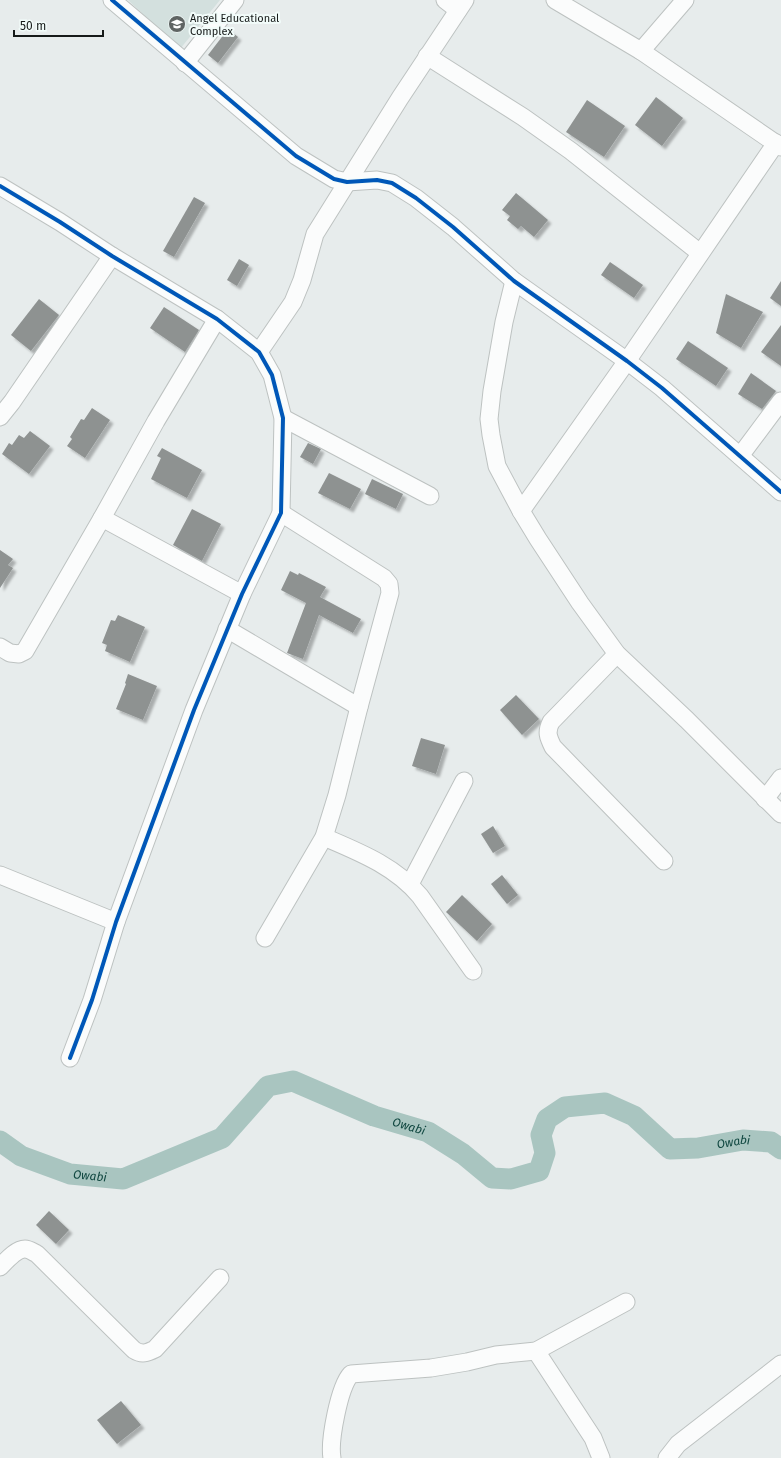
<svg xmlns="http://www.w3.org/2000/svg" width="781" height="1458" font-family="'Fira Sans',sans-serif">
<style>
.built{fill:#d3e0de}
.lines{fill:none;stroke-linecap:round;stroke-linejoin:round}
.river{stroke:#a9c5c0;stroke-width:21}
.building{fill:#8e9291;filter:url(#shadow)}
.minor-casing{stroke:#bdc2c1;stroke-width:19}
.minor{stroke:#fbfcfc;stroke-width:17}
.cycleway-casing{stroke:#f2fcfa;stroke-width:6}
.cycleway{stroke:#0057b8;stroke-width:4}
.labels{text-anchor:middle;stroke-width:4;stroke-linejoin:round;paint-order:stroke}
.poi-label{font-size:11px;fill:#161a19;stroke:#f2fcfa;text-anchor:start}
.water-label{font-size:12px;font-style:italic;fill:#114841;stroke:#f2fcfa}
</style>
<defs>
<filter id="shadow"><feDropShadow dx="3.5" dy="3.5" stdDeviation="1" flood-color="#0004"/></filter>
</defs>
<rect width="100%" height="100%" fill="#e7ecec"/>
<!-- built -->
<polygon class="built" points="128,0 220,0 180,49"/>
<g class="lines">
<!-- river -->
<path class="river" id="s1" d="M0,1141L21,1156L70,1174L123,1179L222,1138L268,1086L293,1081L374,1116L428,1132L463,1154L492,1178L511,1179L539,1171L545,1153L541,1135L547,1119L565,1107L605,1103L634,1116L670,1149L698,1148L743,1140L771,1142L781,1149"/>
</g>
<!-- building -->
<g class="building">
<polygon points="228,29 238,37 218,63 208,55"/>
<polygon points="656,97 683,118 662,146 635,125"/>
<polygon points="587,100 625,126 604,157 566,132"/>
<polygon points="516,193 548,220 534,237 521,226 518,229 507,220 510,216 502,210"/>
<polygon points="194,197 205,203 174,257 163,251"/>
<polygon points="239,259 249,265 237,286 227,280"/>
<polygon points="610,262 643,285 634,298 601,275"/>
<polygon points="781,281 781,306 770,298"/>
<polygon points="726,294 763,312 741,348 716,333"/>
<polygon points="39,299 59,315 31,351 11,335"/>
<polygon points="164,307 199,330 185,352 150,328"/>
<polygon points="781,325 781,366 761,352"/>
<polygon points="688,341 728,368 716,386 676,359"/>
<polygon points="751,373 776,391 762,409 738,394"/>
<polygon points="92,408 110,420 85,458 67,446 72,439 70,437 81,419 84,420"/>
<polygon points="30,431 50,446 29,474 2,454 9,443 12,445 19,435 24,438"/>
<polygon points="308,443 321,449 313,464 300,457"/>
<polygon points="162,448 202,470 187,498 151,479 161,458 157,456"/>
<polygon points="329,473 361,489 350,509 318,493"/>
<polygon points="372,479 403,494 396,509 365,494"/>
<polygon points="192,509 221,524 202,561 173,545"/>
<polygon points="0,550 13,559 8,565 13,568 0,588"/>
<polygon points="290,571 298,575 299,573 326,587 320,597 361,619 353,633 319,615 303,659 287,653 306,603 281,590"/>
<polygon points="118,615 145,627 130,662 105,651 107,645 102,643 111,620 115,621"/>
<polygon points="128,674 157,686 143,720 116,709 126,684 125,683"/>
<polygon points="516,695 539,719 522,735 500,710"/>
<polygon points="421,738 445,745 436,774 412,766"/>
<polygon points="493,826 505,846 493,853 481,834"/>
<polygon points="502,875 518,895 507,904 491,884"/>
<polygon points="462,895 492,924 477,941 446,912"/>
<polygon points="49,1211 69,1230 56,1244 36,1225"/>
<polygon points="121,1401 141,1425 117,1444 97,1420"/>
</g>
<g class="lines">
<!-- minor casing -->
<g class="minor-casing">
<g id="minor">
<polyline points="112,0 296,156 334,179 347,182 377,180 392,183 416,198 453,227 514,281 627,361 662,388 781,492"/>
<polyline points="445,0 458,10"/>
<polyline points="555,0 641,51 781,147"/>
<polyline points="641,51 685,0"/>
<polyline points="427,56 523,117 571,151 700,253"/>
<polyline points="185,63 235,0"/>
<polyline points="0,186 60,222 112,256 217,319 259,352 272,375 283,418 281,513 242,594 194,710 116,922 92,1000 70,1058"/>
<polyline points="514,281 504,322 492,391 489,419 491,435 497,466 521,511 538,539 580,603 617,654 687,720 781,814"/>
<polyline points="259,352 293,302 302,280 315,234 400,98 465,0"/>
<polyline points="0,417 12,402 112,256"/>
<polyline points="283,418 430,496"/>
<polyline points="740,456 781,401"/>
<polyline points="521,511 627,361 776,143"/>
<polyline points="102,518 242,594"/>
<polyline points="227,629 359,707"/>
<polyline points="0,647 10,653 19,654 25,651 102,518 156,421 217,319"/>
<path d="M617,654L551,722C546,732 548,737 553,747L664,861"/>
<polyline points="765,799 781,778"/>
<path d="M324,837C359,852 395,866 420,896L473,971"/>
<polyline points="0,875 116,922"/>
<polyline points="410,884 464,781"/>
<polyline points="265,938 324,837 337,795 359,707 390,593 389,584 384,578 281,513"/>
<path d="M0,1267C6,1261 16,1249 25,1249C29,1249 33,1252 37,1254L134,1350C142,1355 147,1353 155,1349L220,1278"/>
<polyline points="536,1351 593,1438 601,1458"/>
<path d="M332,1458C329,1441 339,1387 351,1374L431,1368L467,1362L496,1355L536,1351L626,1302"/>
<polyline points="667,1458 678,1444 781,1364"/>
</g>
</g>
<!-- minor -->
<use href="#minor" class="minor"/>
<!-- cycleway casing -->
<g class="cycleway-casing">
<g id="cycleway">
<polyline points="112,0 296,156 334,179 347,182 377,180 392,183 416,198 453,227 514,281 627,361 662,388 781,492"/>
<polyline points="0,186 60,222 112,256 217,319 259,352 272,375 283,418 281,513 242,594 194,710 116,922 92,1000 70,1058"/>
</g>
</g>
<!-- cycleway -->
<use href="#cycleway" class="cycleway"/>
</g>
<!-- icons -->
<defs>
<g id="school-disc" transform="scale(0.9)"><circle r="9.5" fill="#5f6463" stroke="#f2fcfa"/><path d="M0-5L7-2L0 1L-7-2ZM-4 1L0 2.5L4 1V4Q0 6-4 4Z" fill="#fff"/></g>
</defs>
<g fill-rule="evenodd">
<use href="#school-disc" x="177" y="24"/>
</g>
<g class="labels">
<!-- poi labels -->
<g class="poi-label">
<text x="190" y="22">Angel Educational<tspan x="190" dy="13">Complex</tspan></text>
</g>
<!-- water labels -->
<g class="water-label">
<text dy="4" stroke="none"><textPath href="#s1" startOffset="458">Owabi</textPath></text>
<text dy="4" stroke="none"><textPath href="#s1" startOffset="866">Owabi</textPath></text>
<text dy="4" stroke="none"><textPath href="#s1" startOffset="98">Owabi</textPath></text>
</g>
</g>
<!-- scale -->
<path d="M14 30v6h89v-6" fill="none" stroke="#161a19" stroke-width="2"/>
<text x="20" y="30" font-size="12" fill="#161a19" stroke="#f2fcfa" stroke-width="3" paint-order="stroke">50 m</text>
</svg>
